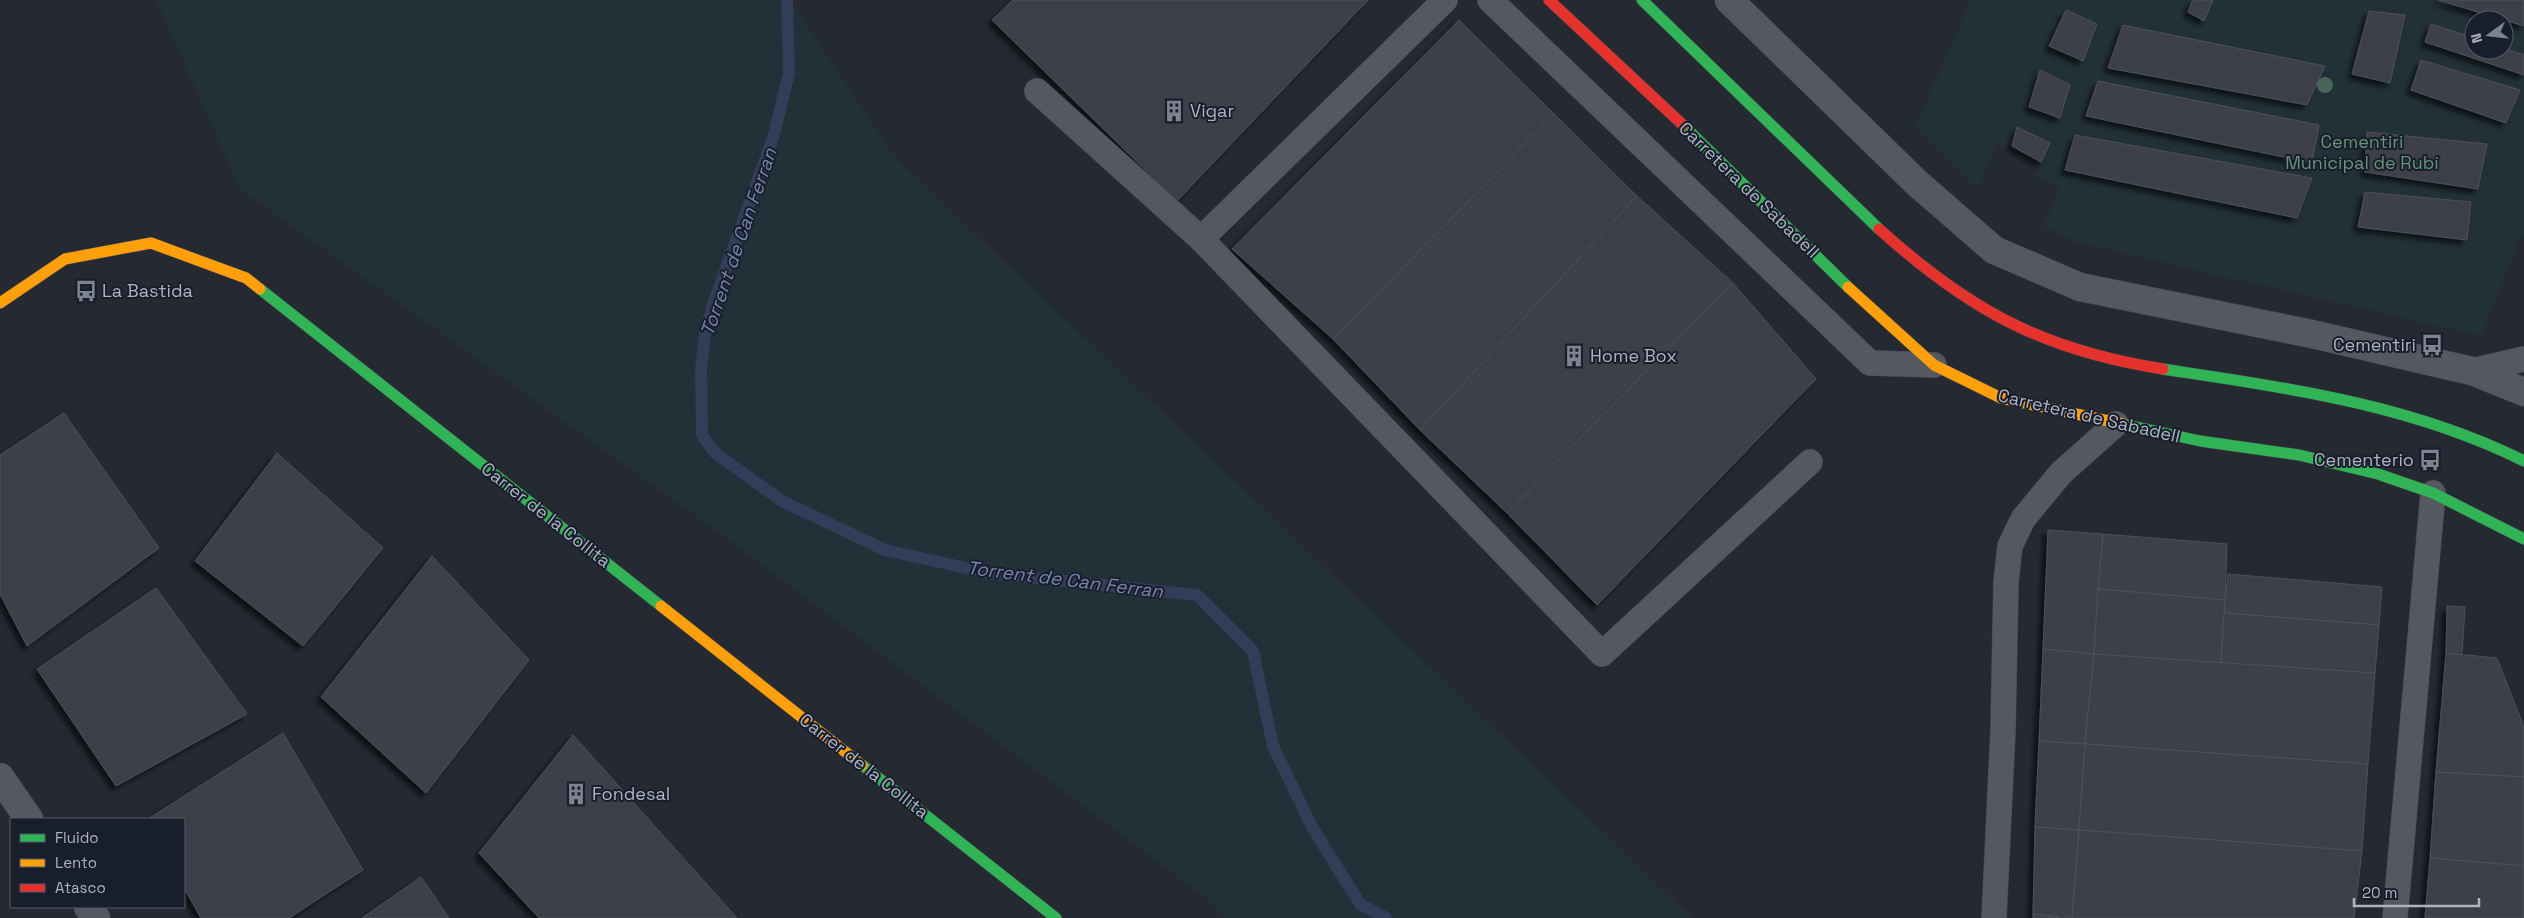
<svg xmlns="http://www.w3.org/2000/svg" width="2524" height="918" font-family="'Space Grotesk',sans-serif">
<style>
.green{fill:#223137;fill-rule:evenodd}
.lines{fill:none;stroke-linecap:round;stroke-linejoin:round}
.stream{stroke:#333d5a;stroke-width:12}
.building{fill:#3d4048;stroke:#4d505a;filter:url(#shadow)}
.lane-casing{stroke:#41444b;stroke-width:26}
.street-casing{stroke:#41444b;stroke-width:29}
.fast-casing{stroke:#41444b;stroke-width:12}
.slow-casing{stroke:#41444b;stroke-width:12}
.jam-casing{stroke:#41444b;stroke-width:12}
.lane{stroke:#555860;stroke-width:25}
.street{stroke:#555860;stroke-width:28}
.fast{stroke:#30b455;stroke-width:11}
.slow{stroke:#ff9f0a;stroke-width:11}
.jam{stroke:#e5322d;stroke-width:11}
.tree{fill:#496458}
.labels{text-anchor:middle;stroke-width:4;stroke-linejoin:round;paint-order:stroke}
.poi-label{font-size:18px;fill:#aeb3c4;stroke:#191e2c;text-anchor:start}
.park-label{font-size:18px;fill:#669478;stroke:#191e2c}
.street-label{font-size:18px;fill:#aeb3c4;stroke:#191e2c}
.water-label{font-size:19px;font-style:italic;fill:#7685ac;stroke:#191e2c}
</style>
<defs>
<filter id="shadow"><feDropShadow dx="-4.5" dy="4.5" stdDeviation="2.5" flood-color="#0009"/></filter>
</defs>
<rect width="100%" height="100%" fill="#252932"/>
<!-- green -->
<g class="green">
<polygon points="156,0 790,0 896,158 1693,918 1224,918 1211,902 721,534 240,189"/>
<path d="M1971,0H2524V235L2520,237L2481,336L2075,242L2043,226L2060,188L2035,176L2041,162L1996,143L1978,189L1915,127ZM2474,20H2504V50H2474Z"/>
</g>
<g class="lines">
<!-- stream -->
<polyline class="stream" points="787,0 789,73 774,135 713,304 705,335 701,368 702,435 715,453 782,501 885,550 989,573 1197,595 1253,651 1273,746 1312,827 1360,904 1386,918"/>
</g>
<!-- building -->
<g class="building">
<polygon points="1013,0 1368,0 1177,201 992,20"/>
<polygon points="2193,0 2213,0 2204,21 2188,12"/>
<polygon points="2438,0 2524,0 2524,26"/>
<polygon points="2066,10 2097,24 2083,61 2049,46"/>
<polygon points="2369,11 2405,15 2390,83 2352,74"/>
<polygon points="1459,20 1554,114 1333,339 1232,249"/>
<polygon points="2431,24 2474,38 2474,50 2504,48 2524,55 2524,75 2425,42"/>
<polygon points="2123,25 2325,66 2307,105 2108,68"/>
<polygon points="2421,60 2520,90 2506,123 2411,90"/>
<polygon points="2040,70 2070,85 2060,118 2029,107"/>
<polygon points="2098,81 2319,125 2312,163 2086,116"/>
<polygon points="1554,114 1637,196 1420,430 1333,339"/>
<polygon points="2017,127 2050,143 2041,162 2012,146"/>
<polygon points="2367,132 2487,144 2478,189 2365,172"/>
<polygon points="2075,135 2312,178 2297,218 2065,170"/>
<polygon points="2365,192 2471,202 2467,240 2358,227"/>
<polygon points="1637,196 1733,283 1507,513 1420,430"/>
<polygon points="1733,283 1816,379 1597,605 1507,513"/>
<polygon points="64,413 159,548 27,646 0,594 0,455"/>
<polygon points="277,453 383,548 303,646 195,561"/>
<polygon points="2048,530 2103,534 2094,654 2043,649"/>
<polygon points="2103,534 2227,544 2225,600 2098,589"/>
<polygon points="432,556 529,660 426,793 321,697"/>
<polygon points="2228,574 2382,587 2379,625 2224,613"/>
<polygon points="156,588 247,714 116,786 37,669"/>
<polygon points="2098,589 2225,600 2221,663 2094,654"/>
<polygon points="2447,606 2465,607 2462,655 2446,653"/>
<polygon points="2224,613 2379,625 2375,673 2221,663"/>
<polygon points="2043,649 2094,654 2085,744 2039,741"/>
<polygon points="2446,653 2497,658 2524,727 2524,777 2436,772"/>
<polygon points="2094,654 2375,673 2368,764 2085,744"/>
<polygon points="283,733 363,870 289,918 201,918 184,888 184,819 148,819"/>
<polygon points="573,735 737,918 539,918 479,853"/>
<polygon points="2039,741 2085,744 2079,830 2035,827"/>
<polygon points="2085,744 2368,764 2362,851 2079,830"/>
<polygon points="2436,772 2524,777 2524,866 2430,858"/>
<polygon points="2035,827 2079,830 2072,918 2033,914"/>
<polygon points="2079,830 2362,851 2354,918 2072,918"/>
<polygon points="2430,858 2524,866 2524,918 2425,918"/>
<polygon points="421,877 449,918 362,918"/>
<polygon points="2033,914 2060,918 2033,918"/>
</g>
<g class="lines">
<!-- lane casing -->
<g class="lane-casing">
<g id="lane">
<polyline points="1490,0 1870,363 1934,365"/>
<polyline points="1037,91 1201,239 1602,654 1810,462"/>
<polyline points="1201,239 1445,0"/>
<polyline points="2472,371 2524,359"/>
<polyline points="1994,918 2003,730 2006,582 2010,546 2023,519 2061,473 2116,424"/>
<polyline points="2395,918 2433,493"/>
</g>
</g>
<!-- street casing -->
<g class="street-casing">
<g id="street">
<polyline points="1729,0 1917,183 1994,250 2080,287 2312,334 2428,361 2472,371 2524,392"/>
<polyline points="0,777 29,819"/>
<polyline points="88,907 96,918"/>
</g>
</g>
<!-- fast casing -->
<g class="fast-casing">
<g id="fast">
<polyline points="1642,0 1879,229"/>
<polyline points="1683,125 1848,287"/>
<polyline points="260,289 661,606"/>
<path d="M2163,369C2287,388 2410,404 2524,461"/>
<polyline points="2123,424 2200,441 2299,455 2378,474 2433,493 2524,539"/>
<polyline points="862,765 1056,918"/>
</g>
</g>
<!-- slow casing -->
<g class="slow-casing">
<g id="slow">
<polyline points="1848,287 1934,365 2001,398 2123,424"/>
<polyline points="0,303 65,259 151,243 246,278 260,289"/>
<polyline points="661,606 862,765"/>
</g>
</g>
<!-- jam casing -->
<g class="jam-casing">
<g id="jam">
<polyline points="1549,0 1683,125"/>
<path d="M1879,229C1969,310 2042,350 2163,369"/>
</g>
</g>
<!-- lane -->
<use href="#lane" class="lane"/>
<!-- street -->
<use href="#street" class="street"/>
<!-- fast -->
<use href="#fast" class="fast"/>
<!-- slow -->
<use href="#slow" class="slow"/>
<!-- jam -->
<use href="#jam" class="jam"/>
</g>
<!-- trees -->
<circle class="tree" cx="2325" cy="85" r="8"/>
<!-- icons -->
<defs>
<g id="building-bare" transform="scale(1.725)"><path d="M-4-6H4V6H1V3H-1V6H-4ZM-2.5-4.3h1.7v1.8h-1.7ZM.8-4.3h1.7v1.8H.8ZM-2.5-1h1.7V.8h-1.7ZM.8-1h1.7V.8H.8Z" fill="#7e8391" stroke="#191e2c" stroke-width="2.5" paint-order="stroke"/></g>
<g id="bus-bare" transform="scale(1.725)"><path d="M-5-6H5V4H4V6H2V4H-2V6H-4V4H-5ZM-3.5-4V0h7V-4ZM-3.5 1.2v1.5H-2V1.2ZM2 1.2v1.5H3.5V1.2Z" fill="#7e8391" stroke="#191e2c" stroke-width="2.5" paint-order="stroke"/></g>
</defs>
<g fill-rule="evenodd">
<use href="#building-bare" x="1174" y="111"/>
<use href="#bus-bare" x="86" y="291"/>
<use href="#bus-bare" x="2432" y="345"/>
<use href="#building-bare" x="1574" y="356"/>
<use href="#bus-bare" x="2430" y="460"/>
<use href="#building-bare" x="576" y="794"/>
</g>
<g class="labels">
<!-- poi labels -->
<g class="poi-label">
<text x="1190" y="117">Vigar</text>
<text x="102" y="297">La Bastida</text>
<text x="2416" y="351" text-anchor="end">Cementiri</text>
<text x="1590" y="362">Home Box</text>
<text x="2414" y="466" text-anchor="end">Cementerio</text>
<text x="592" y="800">Fondesal</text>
</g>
<!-- park labels -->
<g class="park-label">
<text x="2362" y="148">Cementiri<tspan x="2362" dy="21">Municipal de Rubí</tspan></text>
</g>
<!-- street labels -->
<g class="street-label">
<text transform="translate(1749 190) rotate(44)" y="6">Carretera de Sabadell</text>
<text transform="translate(2089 416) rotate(13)" y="6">Carretera de Sabadell</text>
<text transform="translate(546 515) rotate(38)" y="6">Carrer de la Collita</text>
<text transform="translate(864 766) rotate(38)" y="6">Carrer de la Collita</text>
</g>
<!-- water labels -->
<g class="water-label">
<text transform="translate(738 242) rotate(-71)" y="7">Torrent de Can Ferran</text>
<text transform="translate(1065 579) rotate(7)" y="7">Torrent de Can Ferran</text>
</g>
</g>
<!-- legend -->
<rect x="10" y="818" width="175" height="90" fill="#191e2c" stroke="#555a69"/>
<rect x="20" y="834" width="25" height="8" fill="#30b455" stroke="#555a69"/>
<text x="55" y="843" font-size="15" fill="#aeb3c4">Fluido</text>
<rect x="20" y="859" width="25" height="8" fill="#ff9f0a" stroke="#555a69"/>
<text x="55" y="868" font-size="15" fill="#aeb3c4">Lento</text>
<rect x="20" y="884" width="25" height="8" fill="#e5322d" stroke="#555a69"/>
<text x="55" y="893" font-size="15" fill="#aeb3c4">Atasco</text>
<!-- north arrow -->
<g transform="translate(2489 35) rotate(255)"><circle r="24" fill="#191e2c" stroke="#555a69"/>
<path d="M0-4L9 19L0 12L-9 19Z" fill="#7e8391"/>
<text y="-8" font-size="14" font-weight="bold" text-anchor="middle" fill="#aeb3c4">N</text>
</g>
<!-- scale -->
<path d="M2354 898v8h125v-8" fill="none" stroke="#aeb3c4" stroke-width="2.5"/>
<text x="2362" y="898" font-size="15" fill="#aeb3c4" stroke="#191e2c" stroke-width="4" paint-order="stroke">20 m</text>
</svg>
